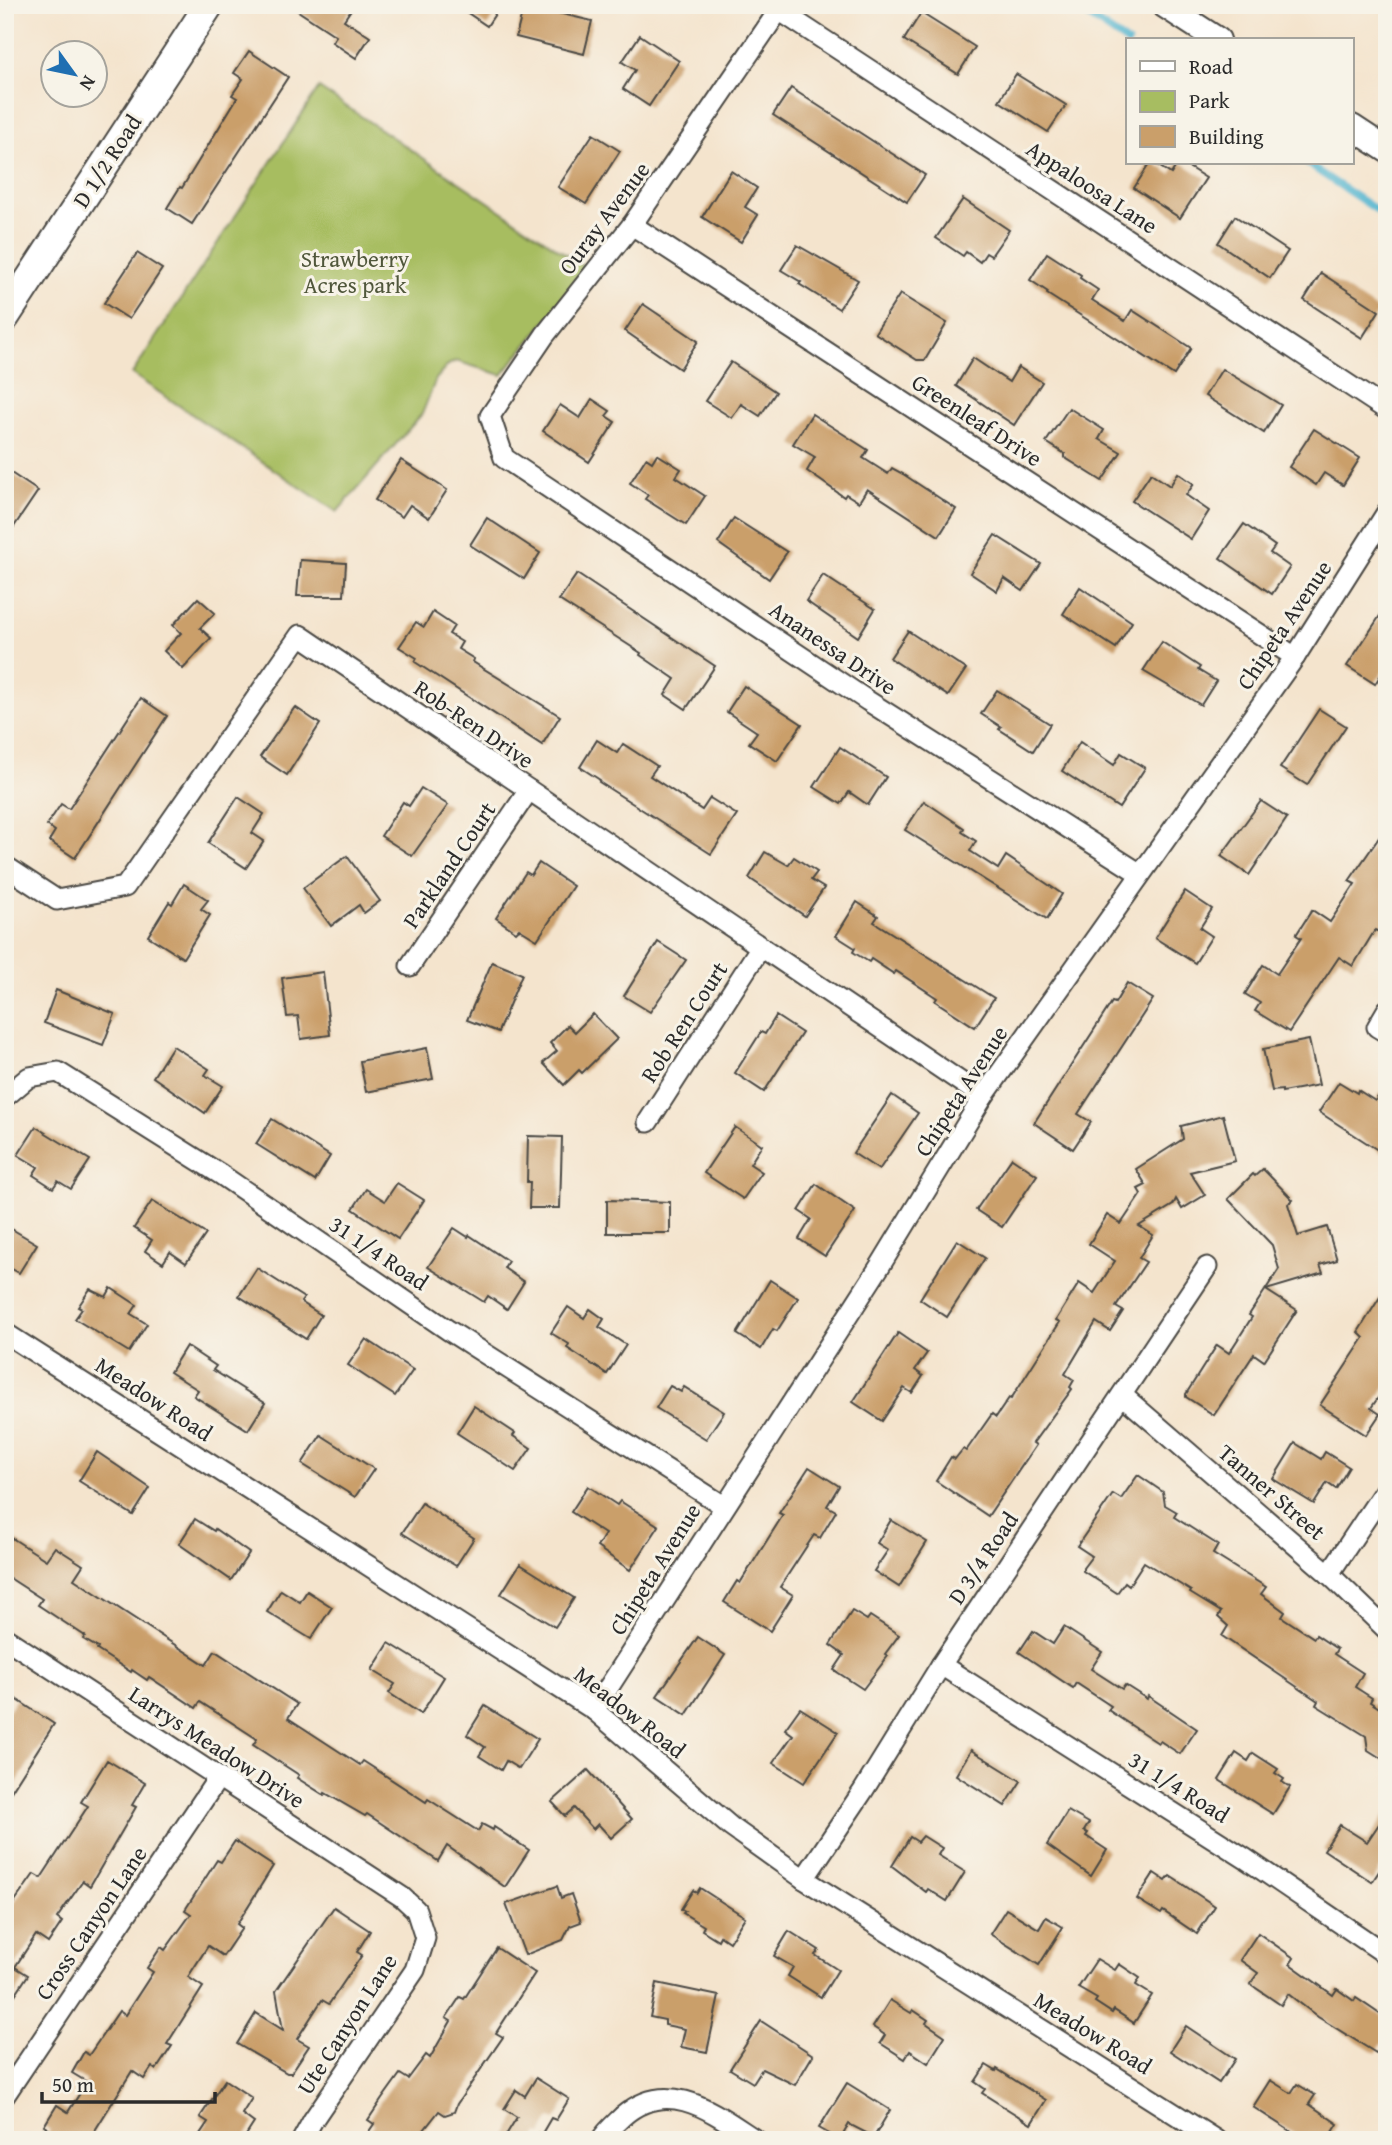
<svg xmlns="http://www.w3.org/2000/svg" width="1392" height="2145" font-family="'Gentium Book Plus',serif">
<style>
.green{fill:#a7bd61;stroke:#697446;stroke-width:2}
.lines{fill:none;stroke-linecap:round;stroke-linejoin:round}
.stream{stroke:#50b4cf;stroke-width:7}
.building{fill:#ca9f6a}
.minor-casing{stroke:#494743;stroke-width:23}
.tertiary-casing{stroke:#494743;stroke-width:28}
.secondary-casing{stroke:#494743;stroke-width:32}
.minor{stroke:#fff;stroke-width:19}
.tertiary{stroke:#fff;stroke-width:24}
.secondary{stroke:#fff;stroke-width:28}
.labels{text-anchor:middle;stroke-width:6;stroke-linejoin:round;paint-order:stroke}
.street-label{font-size:23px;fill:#2b2b2b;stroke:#f7f3e8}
.park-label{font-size:23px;fill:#50573b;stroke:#f7f3e8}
</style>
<rect width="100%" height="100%" fill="#f7f3e8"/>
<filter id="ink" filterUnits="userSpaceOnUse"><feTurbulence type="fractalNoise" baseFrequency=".0143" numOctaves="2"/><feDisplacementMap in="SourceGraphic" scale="14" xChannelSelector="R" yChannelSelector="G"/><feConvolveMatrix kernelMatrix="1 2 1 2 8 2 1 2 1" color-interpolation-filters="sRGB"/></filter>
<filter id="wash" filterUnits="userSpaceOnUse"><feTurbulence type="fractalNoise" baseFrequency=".00686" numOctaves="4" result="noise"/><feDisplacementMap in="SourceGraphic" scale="28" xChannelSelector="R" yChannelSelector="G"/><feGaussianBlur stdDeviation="1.57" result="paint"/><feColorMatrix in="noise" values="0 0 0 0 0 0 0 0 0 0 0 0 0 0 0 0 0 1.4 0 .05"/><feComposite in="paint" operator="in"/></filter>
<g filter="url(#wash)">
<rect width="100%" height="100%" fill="#f4e4cd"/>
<!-- green -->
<polygon class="green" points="319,88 588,269 502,375 456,361 448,365 436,379 422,414 337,512 132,374"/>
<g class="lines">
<!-- stream -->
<g class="stream">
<polyline points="1072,5 1128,43"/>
<polyline points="1306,163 1387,217"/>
</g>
</g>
<g id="blocks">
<!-- building -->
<g class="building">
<polygon points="289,5 354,5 344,20 370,37 356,58 332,42 336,36"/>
<polygon points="456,5 501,5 487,26"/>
<polygon points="524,5 592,21 584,54 516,37"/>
<polygon points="921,13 975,47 958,74 904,40"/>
<polygon points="640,35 679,61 649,106 623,89 635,70 622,62"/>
<polygon points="249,51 288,77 192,224 167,208 180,187 182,188 237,98 232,95 243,79 234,73"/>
<polygon points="1016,74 1066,105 1048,132 999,101"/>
<polygon points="791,88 925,175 907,202 773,115"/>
<polygon points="593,134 620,151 586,204 558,187"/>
<polygon points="1150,163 1154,163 1171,174 1178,163 1182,163 1206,178 1180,218 1134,188"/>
<polygon points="731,171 757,188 745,207 758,215 741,242 702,217"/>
<polygon points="963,199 1009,230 991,256 986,253 980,262 966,252 963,256 936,238"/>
<polygon points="1235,216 1288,251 1270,278 1218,243"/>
<polygon points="797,245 858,280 839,309 799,284 801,282 781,270"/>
<polygon points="137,253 162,269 129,319 104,303"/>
<polygon points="1047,253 1081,275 1080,278 1098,290 1092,300 1125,321 1132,310 1191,348 1174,375 1047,294 1048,292 1030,280"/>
<polygon points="1321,273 1379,311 1362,338 1304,300"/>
<polygon points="900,294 947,323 925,360 917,360 875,333"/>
<polygon points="643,304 698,341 680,369 625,331"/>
<polygon points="973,358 1009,382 1018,367 1042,382 1014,425 956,386"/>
<polygon points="731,362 776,392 760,416 741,404 732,418 705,401"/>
<polygon points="1222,369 1281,405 1264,433 1205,396"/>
<polygon points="592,399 610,411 606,416 615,422 589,462 543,431 560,405 580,418"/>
<polygon points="1069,408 1104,430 1099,439 1121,452 1102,481 1064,457 1065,454 1046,442"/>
<polygon points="812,414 868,450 863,458 888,474 892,468 903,474 956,509 939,536 867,489 859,502 846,494 844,497 807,471 815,457 793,444"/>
<polygon points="1314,429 1360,458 1343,485 1324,473 1316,485 1289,467"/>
<polygon points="657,454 681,469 676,477 705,496 686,525 645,499 648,495 630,483 646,458 652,462"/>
<polygon points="401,460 447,490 429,518 410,505 402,517 375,500"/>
<polygon points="5,469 38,491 5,540"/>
<polygon points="1151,473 1170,486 1178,473 1194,484 1186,495 1209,511 1191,539 1132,501"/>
<polygon points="487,518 540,553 524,579 470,545"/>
<polygon points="734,518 787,552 769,579 718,543"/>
<polygon points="1244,524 1275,546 1270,553 1290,567 1272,594 1220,558"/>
<polygon points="995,535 1041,564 1023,591 1004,578 997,591 970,573"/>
<polygon points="300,560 346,563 344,596 297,596"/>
<polygon points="577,574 715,666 686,709 665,695 675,679 640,655 641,653 559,600"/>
<polygon points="823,575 875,609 858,637 806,601"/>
<polygon points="1080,587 1132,622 1116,648 1063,614"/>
<polygon points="198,598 215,613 200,628 211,638 183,669 164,651 181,633 173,625"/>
<polygon points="1387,605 1387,665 1375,684 1347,666"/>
<polygon points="433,612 454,626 449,634 462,642 458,649 474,659 473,662 560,716 542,745 415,662 417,658 399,647 416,622 424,627"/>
<polygon points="908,631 966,669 948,696 890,658"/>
<polygon points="1162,642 1200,667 1198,670 1216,681 1201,705 1143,671"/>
<polygon points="744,686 802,724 777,761 749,743 757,732 727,712"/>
<polygon points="997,690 1050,724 1033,751 999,729 1001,727 981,714"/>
<polygon points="141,698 167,716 75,858 49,841 55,831 47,825 61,804 69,809"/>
<polygon points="295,707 320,724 287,775 260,757"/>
<polygon points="1319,709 1346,726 1307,785 1280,768"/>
<polygon points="597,740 617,753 623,744 657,766 650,776 702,810 710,798 737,815 711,854 599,782 600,780 580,767"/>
<polygon points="1080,742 1114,765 1121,753 1145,768 1119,808 1062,771"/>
<polygon points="840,747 886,777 868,805 849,792 841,804 814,787"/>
<polygon points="421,788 448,805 412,856 381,836 403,802 409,806"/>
<polygon points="238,797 264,814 252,833 264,841 246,868 208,843"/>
<polygon points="924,801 964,828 962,832 976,841 970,851 998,869 1006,856 1062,894 1047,919 905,830"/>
<polygon points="1261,801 1287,818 1249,875 1221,856"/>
<polygon points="1387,826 1387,919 1379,932 1375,930 1353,966 1339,957 1289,1032 1255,1011 1260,1003 1245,994 1263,965 1277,974 1301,938 1296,935 1312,910 1330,922 1355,884 1349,881"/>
<polygon points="765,852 788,865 794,857 817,872 811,880 824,888 805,916 749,878"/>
<polygon points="347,856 380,901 364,913 359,905 331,926 303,888"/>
<polygon points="539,863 573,886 537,940 519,929 516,932 496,918 526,872 531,875"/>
<polygon points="184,884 208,900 201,909 210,915 183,958 148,936 169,902 172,904"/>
<polygon points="1185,891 1212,909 1200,928 1212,936 1195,963 1155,938"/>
<polygon points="857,902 878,916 874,922 994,998 975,1027 935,1001 937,998 896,971 894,974 871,959 869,962 853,952 855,948 836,936"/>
<polygon points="658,942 686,960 650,1012 624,996"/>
<polygon points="492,962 522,974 498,1032 467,1020"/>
<polygon points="323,972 330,1035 301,1039 298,1016 287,1017 282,978"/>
<polygon points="1127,983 1153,999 1078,1114 1091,1122 1073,1149 1034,1123 1112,1002 1115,1003"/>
<polygon points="56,990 115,1014 103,1045 44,1023"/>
<polygon points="593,1014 617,1039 582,1073 579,1070 564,1085 543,1063 557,1051 550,1043 568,1025 575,1032"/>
<polygon points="776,1016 802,1033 764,1092 735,1073 761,1032 765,1034"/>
<polygon points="1309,1040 1319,1085 1282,1092 1282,1090 1272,1091 1263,1049"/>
<polygon points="173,1046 209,1069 205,1075 223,1086 205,1113 153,1077"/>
<polygon points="427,1048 433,1079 366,1092 360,1061"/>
<polygon points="1339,1082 1357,1093 1358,1090 1375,1101 1387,1084 1387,1156 1319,1112"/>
<polygon points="892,1095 918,1113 879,1170 853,1153"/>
<polygon points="1223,1115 1235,1161 1190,1172 1205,1195 1182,1209 1176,1199 1173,1205 1139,1226 1153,1235 1139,1258 1146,1262 1116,1307 1123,1311 1110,1331 1096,1322 1065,1374 1074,1380 1070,1387 1072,1389 1033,1443 1036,1445 988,1516 936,1481 951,1457 955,1459 963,1449 966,1451 992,1414 996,1417 1009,1398 1011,1399 1060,1322 1056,1320 1079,1283 1094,1293 1115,1261 1089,1244 1107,1215 1121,1224 1141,1194 1138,1189 1146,1185 1136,1169 1183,1139 1181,1126"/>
<polygon points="272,1119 330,1156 315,1181 256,1144"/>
<polygon points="36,1127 90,1160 71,1189 58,1181 53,1188 33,1175 38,1167 18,1155"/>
<polygon points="735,1127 762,1145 750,1164 762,1172 743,1199 704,1173"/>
<polygon points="528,1136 562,1137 560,1208 529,1208 530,1182 527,1182"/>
<polygon points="1012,1158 1037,1175 1002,1227 976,1210"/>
<polygon points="1263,1169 1293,1200 1288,1204 1298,1236 1327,1227 1337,1260 1320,1265 1323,1273 1266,1290 1297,1310 1264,1361 1254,1354 1214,1415 1186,1397 1186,1394 1217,1345 1229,1353 1252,1317 1249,1315 1279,1269 1272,1245 1228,1199 1253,1174 1255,1176"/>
<polygon points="397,1183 424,1200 398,1239 353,1209 366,1189 385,1201"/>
<polygon points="816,1184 855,1211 825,1256 799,1239 811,1219 799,1211"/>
<polygon points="607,1200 670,1202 670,1233 607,1233"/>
<polygon points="152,1201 206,1234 186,1263 170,1252 163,1263 145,1251 152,1240 134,1228"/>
<polygon points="5,1225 37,1244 19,1273 5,1265"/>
<polygon points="454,1228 468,1237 469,1235 508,1261 504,1268 524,1282 507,1309 488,1296 484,1302 428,1267"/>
<polygon points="957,1240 985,1258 947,1317 920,1299"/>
<polygon points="257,1268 304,1298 301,1302 321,1315 306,1339 239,1296"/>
<polygon points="770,1280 798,1298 777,1331 773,1329 761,1349 737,1334"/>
<polygon points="1387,1286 1387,1385 1371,1408 1380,1414 1366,1435 1320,1405 1364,1338 1358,1332"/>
<polygon points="111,1288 137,1305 131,1314 147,1324 129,1352 75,1319 82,1309 78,1307 90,1289 106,1297"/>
<polygon points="568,1307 584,1318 590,1309 604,1319 599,1327 626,1345 607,1374 567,1348 569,1344 551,1333"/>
<polygon points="898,1333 927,1353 915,1370 923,1376 912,1393 904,1388 882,1421 853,1402"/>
<polygon points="366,1339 413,1370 395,1396 348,1365"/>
<polygon points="186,1346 216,1366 213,1370 265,1403 248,1430 194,1396 198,1390 170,1372"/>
<polygon points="670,1386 681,1392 684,1387 724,1412 706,1439 656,1408"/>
<polygon points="474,1406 515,1433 513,1436 531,1448 515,1471 457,1433"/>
<polygon points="321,1435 374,1469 355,1497 302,1464"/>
<polygon points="1295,1443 1321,1459 1325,1452 1349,1467 1336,1489 1327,1483 1314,1504 1273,1479"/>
<polygon points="97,1452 150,1488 133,1515 79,1481"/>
<polygon points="809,1467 839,1486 827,1506 836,1511 820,1538 814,1535 780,1587 793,1595 770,1631 724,1602 737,1581 740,1583 783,1515 779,1513"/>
<polygon points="1138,1475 1163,1492 1165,1505 1177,1512 1174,1517 1218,1545 1213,1554 1266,1587 1261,1594 1285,1612 1282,1617 1314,1638 1316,1635 1337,1649 1334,1654 1363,1673 1355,1687 1372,1698 1370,1702 1387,1713 1387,1762 1368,1750 1366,1736 1316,1705 1318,1701 1222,1636 1228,1626 1218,1617 1221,1612 1190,1593 1191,1591 1144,1562 1129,1585 1125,1582 1117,1593 1083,1571 1083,1568 1092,1556 1077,1546 1113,1494 1121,1499"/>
<polygon points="588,1486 617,1505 620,1501 659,1526 630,1570 597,1547 605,1534 571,1512"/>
<polygon points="422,1503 474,1538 456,1566 402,1533"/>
<polygon points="195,1519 214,1531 215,1529 249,1553 231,1580 179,1544"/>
<polygon points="891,1520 927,1542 899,1587 874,1571 888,1550 877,1543"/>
<polygon points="12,1538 46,1560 55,1547 83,1565 74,1579 206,1665 215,1651 297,1704 288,1718 360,1765 363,1761 426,1802 428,1799 478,1831 482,1824 493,1830 494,1827 529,1850 505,1887 447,1846 438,1861 367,1814 365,1816 325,1793 324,1795 297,1778 299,1775 253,1745 257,1739 200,1702 196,1708 149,1677 147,1680 132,1670 131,1672 97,1650 98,1648 83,1639 85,1636 38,1605 42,1599 5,1575 5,1548"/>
<polygon points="520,1564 574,1598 555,1627 501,1594"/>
<polygon points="281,1590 300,1602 307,1591 332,1607 311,1639 267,1612"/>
<polygon points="852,1611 867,1620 870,1616 899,1635 885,1654 888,1656 863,1689 834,1670 844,1655 830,1645"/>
<polygon points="1064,1627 1102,1652 1091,1669 1122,1689 1125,1685 1147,1699 1148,1696 1197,1729 1180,1754 1160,1741 1158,1743 1108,1710 1111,1706 1076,1683 1073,1688 1019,1652 1033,1631 1053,1644"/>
<polygon points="698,1637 725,1655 686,1715 657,1696"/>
<polygon points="389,1643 444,1677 421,1714 389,1693 395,1684 372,1670"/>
<polygon points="16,1699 54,1724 5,1801 5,1716"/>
<polygon points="485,1706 538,1739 519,1769 506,1761 501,1770 479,1756 485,1747 467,1735"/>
<polygon points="800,1708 838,1732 804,1783 773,1763 793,1735 785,1729"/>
<polygon points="971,1750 1021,1781 1005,1806 956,1775"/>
<polygon points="1236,1753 1248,1761 1253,1753 1278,1769 1275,1773 1284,1779 1282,1782 1290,1787 1273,1814 1219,1780"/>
<polygon points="107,1760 145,1783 132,1805 136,1807 90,1886 83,1881 57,1918 62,1922 48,1943 36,1935 15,1967 28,1975 5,2010 5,1915 34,1874 41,1878 88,1806 81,1802"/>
<polygon points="588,1770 632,1819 611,1838 598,1824 593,1829 574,1808 565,1816 552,1802"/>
<polygon points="1068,1811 1089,1823 1084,1831 1088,1833 1086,1836 1107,1850 1091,1876 1047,1845"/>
<polygon points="1387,1812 1387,1859 1372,1882 1324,1850 1340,1825 1367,1842"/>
<polygon points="923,1836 942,1848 938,1855 965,1872 947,1901 928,1889 926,1892 892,1866 910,1837 918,1842"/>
<polygon points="235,1841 273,1866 237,1924 242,1928 223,1956 208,1946 188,1977 203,1987 167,2044 172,2046 156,2070 152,2067 144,2079 132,2071 89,2140 43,2140 50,2130 44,2126 57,2105 68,2112 87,2082 72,2073 84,2052 89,2055 119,2011 125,2015 153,1972 147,1968 161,1947 165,1950 191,1914 185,1910 217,1860 221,1862"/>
<polygon points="1154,1873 1166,1881 1170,1876 1215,1906 1197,1934 1163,1911 1161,1914 1137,1899"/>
<polygon points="557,1886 561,1898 571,1894 581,1922 570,1926 563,1940 525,1955 506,1904"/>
<polygon points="700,1888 745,1917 729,1942 720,1936 718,1940 702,1930 704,1926 683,1913 685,1911 681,1909 693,1890 697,1893"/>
<polygon points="334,1907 370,1931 357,1952 362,1955 329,2004 322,2000 297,2039 309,2046 291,2073 287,2073 237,2044 256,2013 283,2030 276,1991"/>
<polygon points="1006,1909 1039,1929 1046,1917 1063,1927 1039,1965 990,1934"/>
<polygon points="789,1931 819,1950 815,1955 838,1970 821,1997 788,1976 793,1967 774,1956"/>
<polygon points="1258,1933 1294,1958 1290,1964 1333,1995 1337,1989 1354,2001 1356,1998 1387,2019 1387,2037 1376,2053 1318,2017 1288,1994 1281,2005 1250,1984 1258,1973 1240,1960"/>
<polygon points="497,1948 535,1973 496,2033 503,2037 457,2104 454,2112 445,2115 439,2111 416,2140 363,2140 374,2124 368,2120 382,2099 400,2074 408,2079 426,2055 430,2058 451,2021 446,2018 460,1997 464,1999"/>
<polygon points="1097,1959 1115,1970 1119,1964 1140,1978 1136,1985 1152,1995 1134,2023 1114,2010 1112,2013 1095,2002 1097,1999 1078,1988"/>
<polygon points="657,1983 719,1996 707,2052 681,2047 685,2029 665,2025 665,2020 650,2017"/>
<polygon points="890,2000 911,2013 913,2010 928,2020 926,2023 945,2036 928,2063 910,2051 905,2059 880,2043 885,2035 873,2027"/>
<polygon points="761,2021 813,2055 795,2085 762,2069 753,2083 730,2069"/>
<polygon points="1186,2026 1235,2059 1219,2083 1170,2051"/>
<polygon points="986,2065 996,2071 997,2069 1046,2100 1031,2124 982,2093 985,2089 975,2082"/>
<polygon points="536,2078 569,2099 556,2120 551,2118 541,2135 538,2133 534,2140 503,2140 517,2117 504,2109 516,2090 525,2096"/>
<polygon points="225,2080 252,2098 242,2114 254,2123 243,2140 196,2140 208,2122 200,2117"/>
<polygon points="1270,2080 1291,2093 1297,2084 1315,2095 1309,2104 1338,2124 1328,2140 1304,2140 1253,2107"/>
<polygon points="847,2083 890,2110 874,2137 849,2124 840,2140 819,2128"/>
</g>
</g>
</g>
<g filter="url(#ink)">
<use href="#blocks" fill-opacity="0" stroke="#494743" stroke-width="2"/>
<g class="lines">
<!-- minor casing -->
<g class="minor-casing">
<g id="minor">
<polyline points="771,5 1387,410"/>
<polyline points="779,10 632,225 545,335 490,416 504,458 868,701 1139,873"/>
<polyline points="632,225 1295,657"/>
<polyline points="5,866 57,900 125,887 300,635 983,1097"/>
<polyline points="410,966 529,790"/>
<polyline points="1387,1010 1377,1027 1387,1033"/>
<polyline points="5,1097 29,1077 58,1072 220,1174 448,1330 724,1506"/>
<polyline points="648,1122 760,948"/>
<polyline points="5,1333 594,1710 731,1827 804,1879 1216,2140"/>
<polyline points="1122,1395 1329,1574 1387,1630"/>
<polyline points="1329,1574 1387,1487"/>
<polyline points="5,1638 402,1897 416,1910 425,1938 415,1970 313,2120 302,2140"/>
<polyline points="941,1665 1246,1859 1387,1955"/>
<polyline points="594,1710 880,1266 983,1097 1295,657 1387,512"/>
<polyline points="804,1879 863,1791 941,1665 1207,1267"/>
<polyline points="5,2095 218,1778"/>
<path d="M601,2140C607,2130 615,2124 623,2116C669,2076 714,2113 756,2140"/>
</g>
</g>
<!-- tertiary casing -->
<g class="tertiary-casing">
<g id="tertiary">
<polyline points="1164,5 1218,40"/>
<polyline points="1352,127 1387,150"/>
</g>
</g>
<!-- secondary casing -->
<g class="secondary-casing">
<polyline id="secondary" points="5,317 209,5"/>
</g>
<!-- minor -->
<use href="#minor" class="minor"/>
<!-- tertiary -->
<use href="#tertiary" class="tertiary"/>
<!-- secondary -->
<use href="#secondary" class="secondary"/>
</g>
</g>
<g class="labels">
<!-- street labels -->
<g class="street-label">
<text transform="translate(107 161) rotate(-57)" y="8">D 1/2 Road</text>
<text transform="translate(1092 187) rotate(33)" y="8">Appaloosa Lane</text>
<text transform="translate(604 218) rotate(-53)" y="8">Ouray Avenue</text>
<text transform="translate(977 420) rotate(33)" y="8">Greenleaf Drive</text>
<text transform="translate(1284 625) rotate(-56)" y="8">Chipeta Avenue</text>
<text transform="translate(833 648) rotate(34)" y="8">Ananessa Drive</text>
<text transform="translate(474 724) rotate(34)" y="8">Rob-Ren Drive</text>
<text transform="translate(449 865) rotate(-56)" y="8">Parkland Court</text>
<text transform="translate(684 1022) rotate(-57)" y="8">Rob Ren Court</text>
<text transform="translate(961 1091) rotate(-57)" y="8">Chipeta Avenue</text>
<text transform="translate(379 1253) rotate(34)" y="8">31 1/4 Road</text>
<text transform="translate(154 1399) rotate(33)" y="8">Meadow Road</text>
<text transform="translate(1272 1492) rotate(41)" y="8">Tanner Street</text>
<text transform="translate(983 1558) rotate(-56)" y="8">D 3/4 Road</text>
<text transform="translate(655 1569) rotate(-58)" y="8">Chipeta Avenue</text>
<text transform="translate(630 1712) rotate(38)" y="8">Meadow Road</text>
<text transform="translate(217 1747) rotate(33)" y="8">Larrys Meadow Drive</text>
<text transform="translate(1179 1787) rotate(32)" y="8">31 1/4 Road</text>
<text transform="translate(91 1923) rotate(-56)" y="8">Cross Canyon Lane</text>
<text transform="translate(347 2024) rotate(-57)" y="8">Ute Canyon Lane</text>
<text transform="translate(1093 2033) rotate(32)" y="8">Meadow Road</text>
</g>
<!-- park labels -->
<g class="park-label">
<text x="355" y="267">Strawberry<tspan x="355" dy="26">Acres park</tspan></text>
</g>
</g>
<!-- margin -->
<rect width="1392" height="2145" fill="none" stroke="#f7f3e8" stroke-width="28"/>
<!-- legend -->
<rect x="1126" y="38" width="228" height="126" fill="#f7f3e8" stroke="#a5a39c" stroke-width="2"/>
<rect x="1140" y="61" width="35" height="10" fill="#ffffff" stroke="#a5a39c" stroke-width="2"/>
<text x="1189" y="74" font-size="21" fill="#2b2b2b">Road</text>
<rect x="1140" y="91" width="35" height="21" fill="#a7bd61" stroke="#a5a39c" stroke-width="2"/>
<text x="1189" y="108" font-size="21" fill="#2b2b2b">Park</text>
<rect x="1140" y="126" width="35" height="21" fill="#ca9f6a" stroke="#a5a39c" stroke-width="2"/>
<text x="1189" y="144" font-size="21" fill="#2b2b2b">Building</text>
<!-- north arrow -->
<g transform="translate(74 74) rotate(123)"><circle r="33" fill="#f7f3e8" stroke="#a5a39c" stroke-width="2"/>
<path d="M0-5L12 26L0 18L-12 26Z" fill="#1f6fb2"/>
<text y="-10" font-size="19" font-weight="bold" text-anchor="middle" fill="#2b2b2b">N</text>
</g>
<!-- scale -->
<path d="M42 2092v10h173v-10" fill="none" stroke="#2b2b2b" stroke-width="3.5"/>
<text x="52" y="2092" font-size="21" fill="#2b2b2b" stroke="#f7f3e8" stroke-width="5" paint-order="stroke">50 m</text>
</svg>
